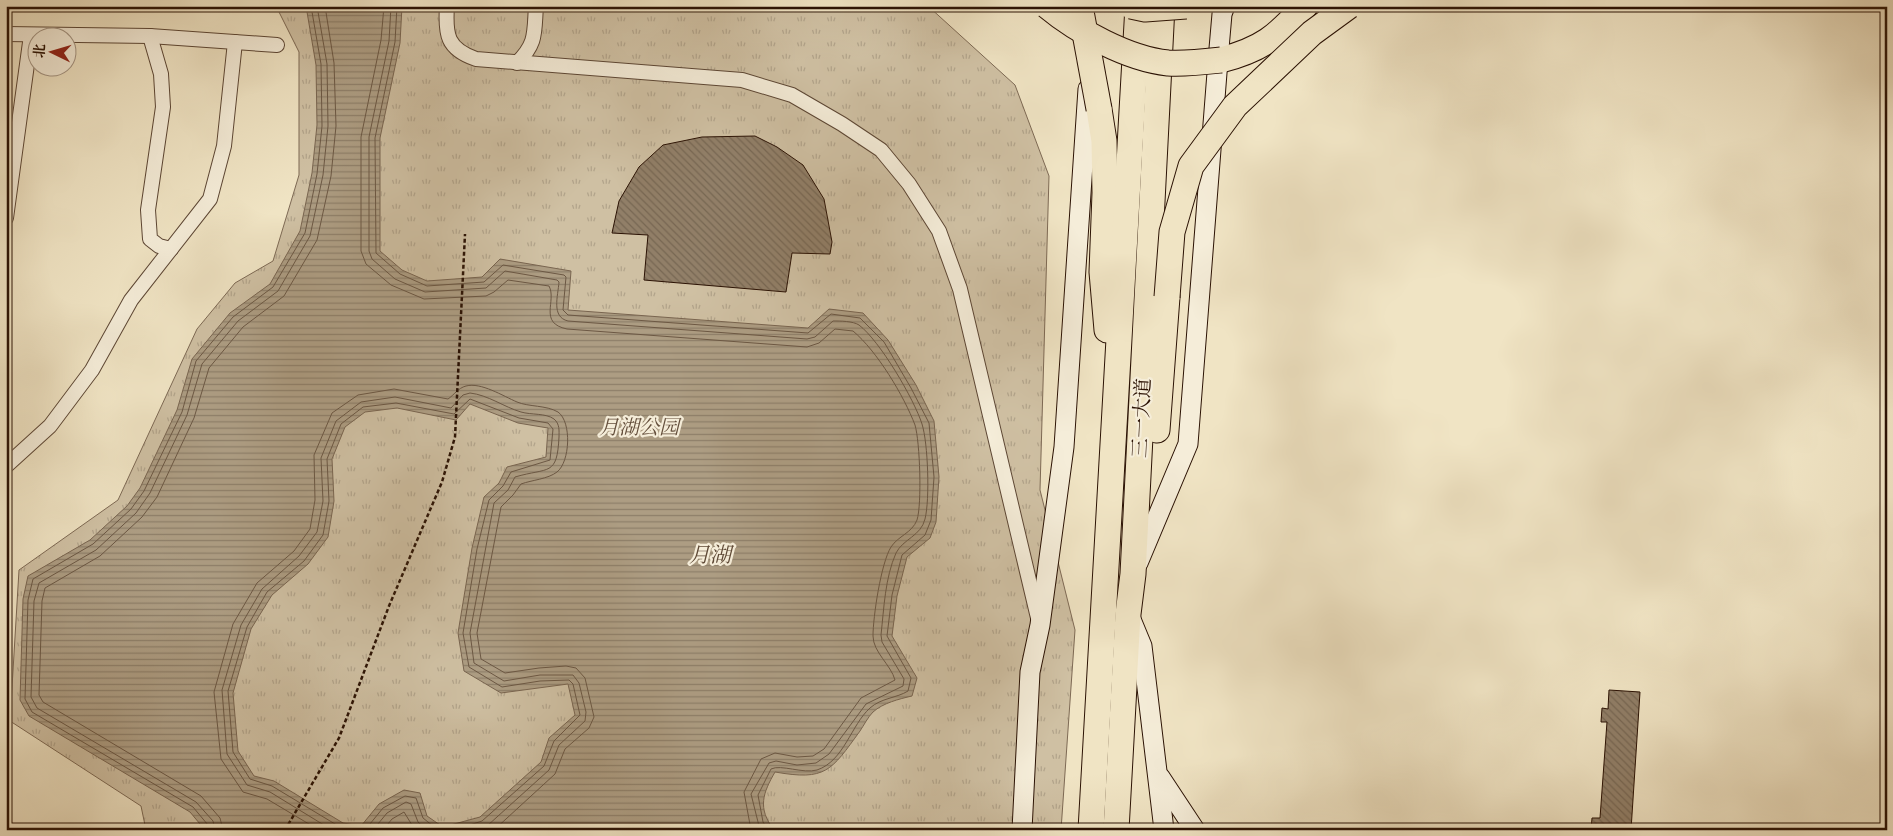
<svg xmlns="http://www.w3.org/2000/svg" width="1893" height="836" font-family="'Gentium Book Plus','Noto Serif SC',serif">
<style>
.park{fill:url(#park-tufts);stroke:#7d6954}
.water{fill:url(#water-rules);stroke:#796550;fill-rule:evenodd}
.lines{fill:none;stroke-linecap:round;stroke-linejoin:round}
.shore{stroke:#6c5844;stroke-width:1}
.building{fill:url(#building-back-hatch);stroke:#2b1204}
.street-casing{stroke:#5c4634;stroke-width:16}
.secondary-casing{stroke:#2b1204;stroke-width:21}
.highway-casing{stroke:#2b1204;stroke-width:27}
.path{stroke:#2b1204;stroke-width:2.5;stroke-dasharray:4 2.5;stroke-linecap:butt}
.street{stroke:#f5edd9;stroke-width:14}
.secondary{stroke:#f5edd9;stroke-width:19}
.highway{stroke:#f0e4c4;stroke-width:25}
.highway-bridge-casing{stroke:#2b1204;stroke-width:27;stroke-linecap:butt}
.highway-bridge{stroke:#f0e4c4;stroke-width:25}
.labels{text-anchor:middle;stroke-width:4.5;stroke-linejoin:round;paint-order:stroke}
.street-label{font-size:20px;fill:#2b1204;stroke:#f5edd9}
.park-label{font-size:20px;font-style:italic;fill:#644f3c;stroke:#f5edd9}
.water-label{font-size:21px;font-style:italic;fill:#5f4a37;stroke:#f5edd9}
</style>
<defs>
<pattern id="park-tufts" width="24" height="20" patternUnits="userSpaceOnUse" patternTransform="scale(1.25)"><rect width="24" height="20" fill="#cfc0a3"/><path d="M3 7l-1-3M5 7V3M7 7l1-3M15 17l-1-3M17 17v-4M19 17l1-3" fill="none" stroke="#b2a48b"/></pattern>
<pattern id="water-rules" width="6" height="5" patternUnits="userSpaceOnUse" patternTransform="scale(1.25)"><rect width="6" height="5" fill="#ad9d83"/><path d="M0 2.5h6" fill="none" stroke="#8d7f69"/></pattern>
<pattern id="building-back-hatch" width="6" height="6" patternUnits="userSpaceOnUse" patternTransform="scale(1.25)"><rect width="6" height="6" fill="#917f68"/><path d="M-1 5l2 2M0 0l6 6M5-1l2 2" fill="none" stroke="#776753"/></pattern>
</defs>
<rect width="100%" height="100%" fill="#f0e4c4"/>
<filter id="stains"><feTurbulence type="fractalNoise" baseFrequency=".004" numOctaves="4"/><feColorMatrix values="0 0 0 0 .2 0 0 0 0 .09 0 0 0 0 .02 0 0 0 .5 -.17"/></filter>
<radialGradient id="worn" r=".72"><stop offset=".6" stop-color="#630" stop-opacity="0"/><stop offset="1" stop-color="#630" stop-opacity=".3"/></radialGradient>
<!-- park -->
<polygon class="park" points="276,6 928,6 1015,85 1049,176 1040,490 1075,630 1061,830 146,830 141,806 10,721 19,570 118,500 197,329 235,283 273,261 299,175 299,52"/>
<!-- water -->
<path class="water" d="M306,6H402L400,43L380,138V251L402,270L427,281L482,277L500,259L571,271L568,310L808,328L829,309L863,313L888,340L916,385L934,421L939,477L936,522L930,538L907,557L897,596L892,636L917,678L912,696C899,699 883,703 873,712C868,717 864,725 860,731C831,771 826,781 775,772C763,793 757,808 774,830H205L190,812L29,716L20,700L23,599L28,576L90,540L127,506L140,488L177,410L192,359L230,313L270,284L300,231L312,173L317,125L316,65ZM470,404L518,423L548,428L546,457L507,467L499,483L484,497L472,548L458,633L464,671L501,693L568,684L575,715L549,738L541,762L480,817L443,827L427,816L420,793L404,790L379,804L361,826L343,823L274,781L254,776L238,751L233,693L251,629L272,595L308,564L328,537L334,501L332,459L345,427L365,412L397,408L456,420Z"/>
<g class="lines">
<!-- shore -->
<g class="shore">
<path d="M384,6L381,40L361,137V251L366,264L391,285L424,299L486,296L494,292L508,280L549,286C557,301 538,323 567,329L807,347L819,343L835,329L853,331C877,351 904,396 915,425C920,442 922,504 917,520C912,533 898,536 891,547C881,563 873,617 873,636C873,652 891,665 895,680L861,698L824,749L813,756L797,757L775,753L761,759L744,792L751,830"/>
<path d="M391,6L389,41L369,137V251L372,259L395,279L425,292L486,288L505,271L557,280L559,282C558,296 551,317 568,321L807,339L815,337L833,321C840,321 853,321 859,325C880,341 914,399 922,424C928,443 930,499 925,519C921,536 903,539 896,553C885,578 884,608 881,635L882,642L904,679L903,686L866,704L829,754L816,763L797,765L776,761L769,763L751,794L760,830"/>
<path d="M397,6L395,42L375,138L376,253L400,274L427,286L484,282L503,265L564,275L566,277L563,310L568,315L808,333L831,314L860,318L884,342L911,388L929,423L934,477L931,520L925,535L902,555L892,595L887,636L911,678L908,691C897,698 881,698 870,708C851,725 844,761 817,770C803,774 781,764 771,769L758,795L763,822L768,830"/>
<polyline points="209,830 208,825 193,807 32,712 25,699 28,600 33,579 93,544 131,509 144,491 182,412 196,361 233,317 273,287 305,233 317,174 322,126 321,64 311,6"/>
<polyline points="215,830 213,821 196,802 37,708 31,697 34,601 39,583 96,550 136,513 150,493 187,415 202,364 238,321 278,291 310,236 323,175 328,126 327,64 317,6"/>
<polyline points="223,830 220,818 201,796 43,702 39,695 42,601 45,588 100,556 142,517 157,497 194,418 209,368 243,327 284,296 317,240 331,176 336,126 334,63 325,6"/>
<path d="M319,830L267,799L243,792L221,759L214,692L233,624L257,583L294,551L310,529L315,500L314,455L332,413L358,395L394,389L448,399C454,395 458,388 466,386C481,382 503,396 517,402C529,407 546,405 558,412C572,422 570,462 557,472C548,479 532,480 521,484L513,495L501,507L477,633L481,659L505,673L539,668L566,666L576,668L585,678L594,717L589,728L565,749L555,774L494,830"/>
<path d="M332,830L270,792L247,785L227,754L222,690L241,625L262,589L299,556L317,532L323,501L321,458L336,421L361,402L395,397L451,408L463,395L470,393C488,395 504,407 521,412C531,415 546,413 554,419C560,424 559,431 559,437C557,477 549,467 515,477L508,490L494,503L470,633L474,663L504,681L540,675H573L579,683L586,712L585,721L559,745L549,770L487,826L477,830"/>
<polyline points="352,830 340,827 272,786 250,779 233,752 228,691 247,627 267,592 304,561 323,535 329,501 327,459 341,424 363,407 396,403 454,414 470,399 519,418 548,423 553,429 550,460 511,472 503,486 489,500 477,549 463,633 469,667 502,687 540,681 569,680 573,684 580,715 554,741 544,766 482,821 454,830"/>
<polyline points="365,830 383,808 405,796 416,798 423,818 438,830"/>
<polyline points="373,830 387,813 406,802 411,804 418,822 427,830"/>
<polyline points="383,830 392,819 404,812 415,830"/>
</g>
</g>
<!-- building -->
<g class="building">
<polygon points="755,136 777,147 803,165 824,199 832,242 830,254 792,253 786,292 644,280 648,235 612,233 619,201 639,167 663,145 702,137"/>
<polygon points="1609,690 1640,692 1631,830 1591,830 1592,818 1600,818 1607,722 1601,722 1602,708 1608,709"/>
</g>
<g class="lines">
<!-- street casing -->
<g class="street-casing">
<g id="street">
<path d="M447,6C445,35 447,49 476,59L742,80L792,95L842,124L881,150L909,184L939,231L960,289L1038,618"/>
<polyline points="6,34 150,36 277,45"/>
<polyline points="150,36 161,74 163,107 148,210 150,239 159,246 171,249"/>
<path d="M517,63C537,43 534,33 536,6"/>
<polyline points="6,218 31,35"/>
<polyline points="6,466 50,426 92,370 131,300 210,199 224,146 235,42"/>
</g>
</g>
<!-- secondary casing -->
<g class="secondary-casing">
<g id="secondary">
<polyline points="1138,563 1188,444 1218,60 1222,14 1225,6"/>
<polyline points="1130,617 1142,646 1164,830"/>
<polyline points="1160,777 1195,830"/>
<polyline points="1022,830 1030,672 1040,625 1064,447 1088,89"/>
</g>
</g>
<!-- highway casing -->
<g class="highway-casing">
<g id="highway">
<path d="M1221,60C1263,49 1276,37 1305,6"/>
<polyline points="1099,109 1104,141 1105,193 1102,272 1107,330"/>
<polyline points="1157,430 1167,297"/>
<polyline points="1091,830 1138,6"/>
<polyline points="1116,830 1128,614 1133,574 1162,6"/>
</g>
</g>
<!-- path -->
<polyline class="path" points="285,830 339,738 389,606 442,482 455,437 465,234"/>
<!-- street -->
<use href="#street" class="street"/>
<!-- secondary -->
<use href="#secondary" class="secondary"/>
<!-- highway -->
<use href="#highway" class="highway"/>
<!-- highway-bridge casing -->
<g class="highway-bridge-casing">
<g id="highway-bridge">
<path d="M1047,6C1077,31 1128,59 1168,63C1186,64 1203,62 1221,60"/>
<polyline points="1080,6 1099,109"/>
<polyline points="1131,6 1145,9 1186,6"/>
<polyline points="1167,297 1172,232 1191,166 1235,106 1312,33 1349,6"/>
</g>
</g>
<!-- highway-bridge -->
<use href="#highway-bridge" class="highway-bridge"/>
</g>
<g class="labels">
<!-- street labels -->
<g class="street-label">
<text transform="translate(1141 418) rotate(-87)" y="7">三一大道</text>
</g>
<!-- park labels -->
<g class="park-label">
<text x="639" y="434">月湖公园</text>
</g>
<!-- water labels -->
<g class="water-label">
<text x="710" y="562">月湖</text>
</g>
</g>
<!-- margin -->
<rect width="1893" height="836" fill="none" stroke="#f0e4c4" stroke-width="25"/>
<rect x="8" y="8" width="1878" height="821" fill="none" stroke="#2b1204" stroke-width="2.5"/>
<rect x="12" y="12" width="1868" height="811" fill="none" stroke="#2b1204"/>
<!-- north arrow -->
<g transform="translate(52 52) rotate(275)"><circle r="24" fill="#f5edd9" stroke="#a49584"/>
<path d="M0-4L9 19L0 12L-9 19Z" fill="#8f2418"/>
<text y="-8" font-size="14" font-weight="bold" text-anchor="middle" fill="#2b1204">北</text>
</g>
<rect width="100%" height="100%" filter="url(#stains)"/>
<rect width="100%" height="100%" fill="url(#worn)"/>
</svg>
